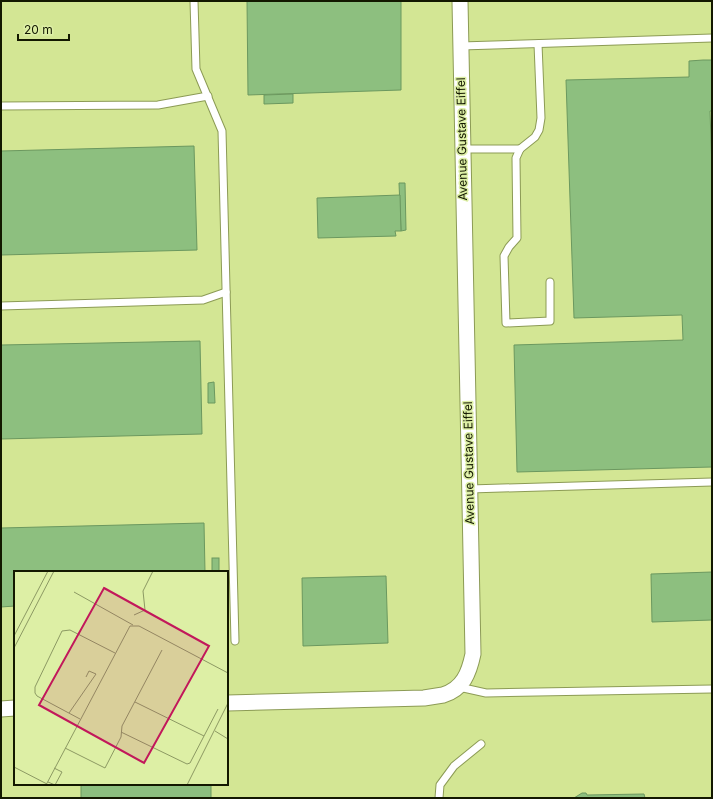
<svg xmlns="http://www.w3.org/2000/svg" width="713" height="799" font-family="Inter,sans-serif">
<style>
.built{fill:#d3e694;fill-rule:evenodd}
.building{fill:#8dbf7f;stroke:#6b985f}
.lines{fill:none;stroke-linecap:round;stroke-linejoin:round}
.service-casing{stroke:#8c9b55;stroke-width:9}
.minor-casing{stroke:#8c9b55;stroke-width:17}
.service{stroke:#fff;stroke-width:7}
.minor{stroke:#fff;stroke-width:15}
.labels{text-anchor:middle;stroke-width:3;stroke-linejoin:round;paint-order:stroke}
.street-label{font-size:12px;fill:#131800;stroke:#ddefa5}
.inset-road{fill:none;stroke:#8c9963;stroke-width:1}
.view{fill:#c2185b;fill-opacity:0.15;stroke:#c2185b;stroke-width:2}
.inset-edge{fill:none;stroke:#131800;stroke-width:2}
</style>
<rect width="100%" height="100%" fill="#ddefa5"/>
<!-- built -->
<path class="built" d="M1,1H712V798H1ZM15,572H227V784H15Z"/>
<!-- building -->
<g class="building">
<polygon points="247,1 401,1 401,90 248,95"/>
<polygon points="703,60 712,60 712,111 710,111 712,169 712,467 517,472 514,345 683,340 682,315 574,318 566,80 689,77 689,61"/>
<polygon points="293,94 293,103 264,104 264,95"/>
<polygon points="194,146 197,250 1,255 1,151"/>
<polygon points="399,183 405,183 406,230 401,231"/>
<polygon points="400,195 401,231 395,231 396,236 318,238 317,198"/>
<polygon points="200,341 202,434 1,439 1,345"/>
<polygon points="214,382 215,403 208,403 208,383"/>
<polygon points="204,523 205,572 15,572 15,606 1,607 1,528"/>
<rect x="212" y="558" width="7" height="14"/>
<polygon points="712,572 712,620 652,622 651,574"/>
<polygon points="386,576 388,643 303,646 302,578"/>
<polygon points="125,784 211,784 211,798 81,798 81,785"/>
<polygon points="582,793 586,793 587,795 644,794 645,798 574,798"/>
</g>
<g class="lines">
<!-- service casing -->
<g class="service-casing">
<g id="service">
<polyline points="194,1 196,69 222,131 235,641"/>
<polyline points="538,44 541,118 539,130 535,137 520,149 516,158 517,238 509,247 504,256 506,323 550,321 550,282"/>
<polyline points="461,46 712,38"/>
<polyline points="1,106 158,105 208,96"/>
<polyline points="463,149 520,149"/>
<polyline points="1,306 203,300 226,292"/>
<polyline points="470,489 712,482"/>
<polyline points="459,687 486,693 712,689"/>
<polyline points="439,798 440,785 454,766 481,744"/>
</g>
</g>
<!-- minor casing -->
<g class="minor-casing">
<g id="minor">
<path d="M227,703L424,698C430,697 437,696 443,695C463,689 469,673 473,654L460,1"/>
<polyline points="1,709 15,708"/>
</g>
</g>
<!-- service -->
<use href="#service" class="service"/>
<!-- minor -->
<use href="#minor" class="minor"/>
</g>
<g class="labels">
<!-- street labels -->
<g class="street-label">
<text transform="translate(462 139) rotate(-91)" y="4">Avenue Gustave Eiffel</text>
<text transform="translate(469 463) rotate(-91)" y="4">Avenue Gustave Eiffel</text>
</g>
</g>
<!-- overview -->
<g transform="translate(14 571)">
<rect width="214" height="214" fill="#ddefa5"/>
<path class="inset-road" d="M60,21L119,54M120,44L131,39L129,20L139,0M0,65L34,0M0,77L40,0M121,131L190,165M55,142L82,103L75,100L72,106M66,148L23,125L21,122V116L48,60L56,59L101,82M201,160L214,168M107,161L173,193L176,192L204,138M51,177L91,197L107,166L108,155L148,79M0,196L33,213M34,211L41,214L48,201L40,197M32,214L116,55H125L214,102M173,214L214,132"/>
<path class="view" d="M90,17L195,75L130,192L25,134Z"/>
<rect width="214" height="214" class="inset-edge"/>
</g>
<!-- border -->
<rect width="713" height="799" fill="none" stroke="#131800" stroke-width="4"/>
<!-- scale -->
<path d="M18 34v6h51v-6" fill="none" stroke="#131800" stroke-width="2"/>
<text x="24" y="34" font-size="12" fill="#131800" stroke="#ddefa5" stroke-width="3" paint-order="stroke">20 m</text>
</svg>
